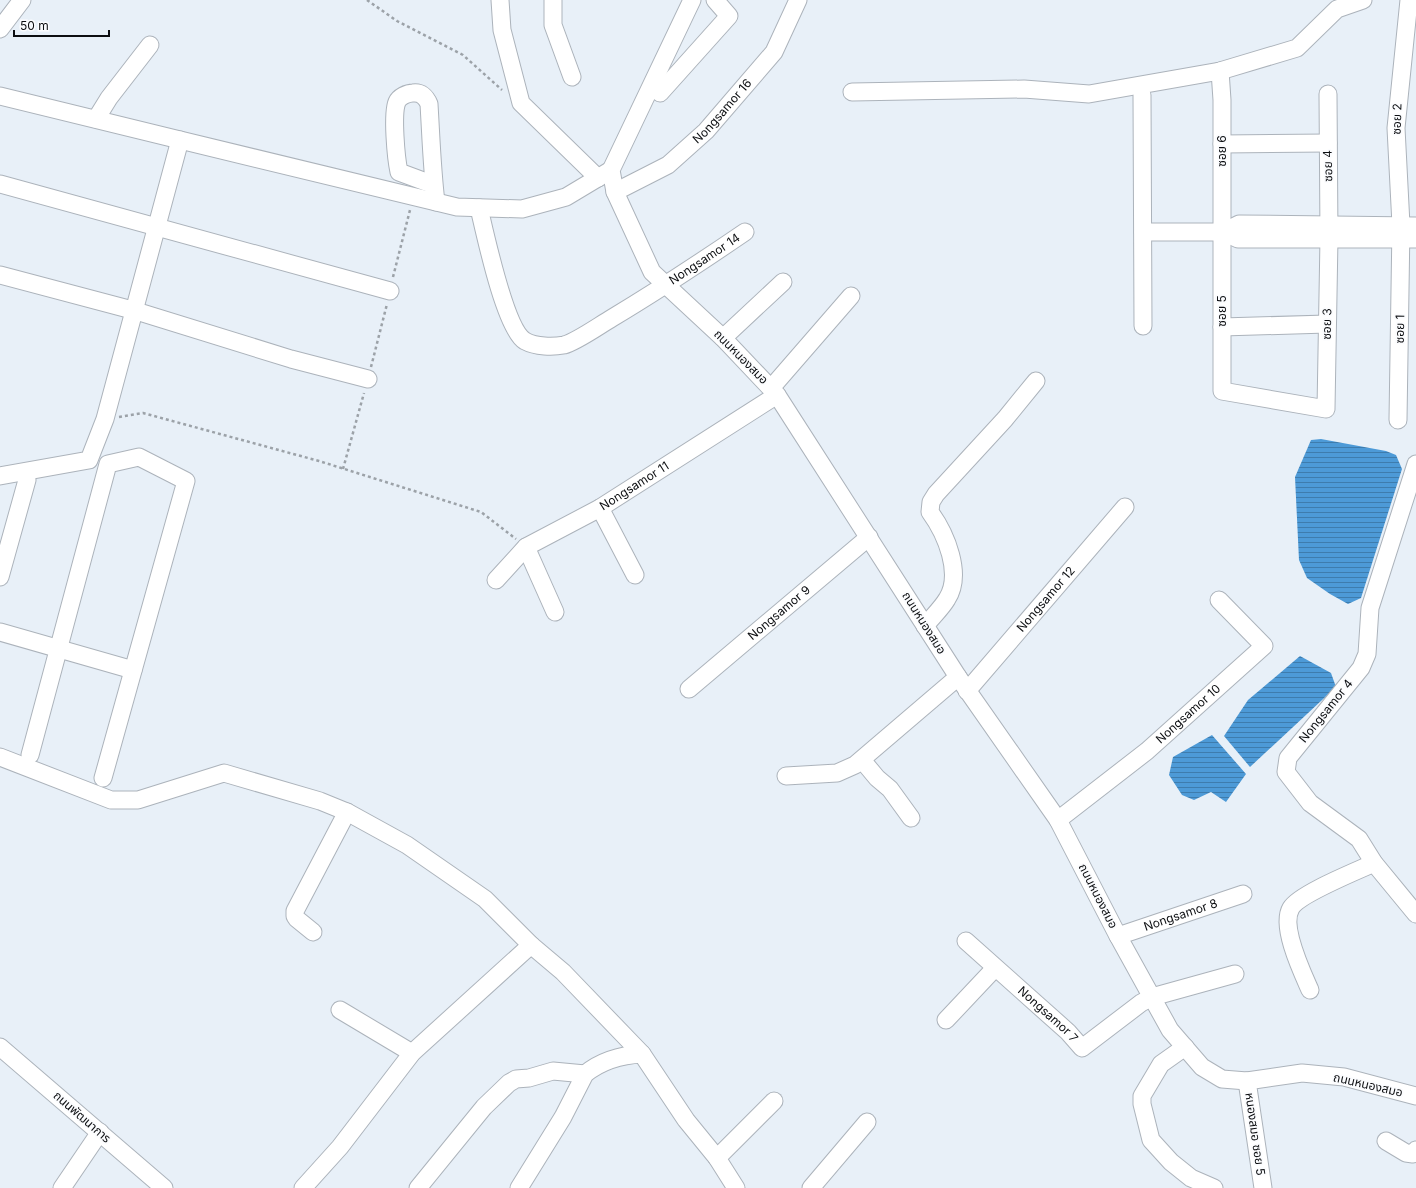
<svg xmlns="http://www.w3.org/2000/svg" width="1416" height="1188" font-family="Inter,'Noto Sans Thai',sans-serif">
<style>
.water{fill:url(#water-rules)}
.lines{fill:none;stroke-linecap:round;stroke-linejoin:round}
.minor-casing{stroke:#acb3bb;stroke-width:19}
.path{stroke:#9ca2a8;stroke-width:2.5;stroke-dasharray:3 3;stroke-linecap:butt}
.minor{stroke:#fff;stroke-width:17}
.labels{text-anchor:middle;stroke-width:3.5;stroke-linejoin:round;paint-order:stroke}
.street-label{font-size:12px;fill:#0c0e11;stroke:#fbfcfe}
</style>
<defs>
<pattern id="water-rules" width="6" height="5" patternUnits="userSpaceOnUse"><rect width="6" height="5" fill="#4d9ad7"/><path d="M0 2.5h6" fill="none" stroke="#3e7cad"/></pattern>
</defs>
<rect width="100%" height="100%" fill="#e8f0f8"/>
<!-- water -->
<g class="water">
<polygon points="1321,439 1386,451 1396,455 1402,469 1361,598 1348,604 1330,594 1307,578 1299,560 1295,477 1311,440"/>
<polygon points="1300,656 1331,673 1336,687 1250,767 1224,736 1248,700"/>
<polygon points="1212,735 1246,774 1226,802 1211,792 1194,800 1182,795 1169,775 1173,757"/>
</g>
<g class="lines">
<!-- minor casing -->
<g class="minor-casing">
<g id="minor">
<polyline points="500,0 502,30 521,103 598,178"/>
<polyline points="553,0 553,25 572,77"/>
<polyline points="692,0 611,170 615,192 652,272 723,338 777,395 958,677 1058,820 1118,936 1170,1030 1202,1067 1222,1079 1247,1081 1302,1073 1344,1077 1416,1096"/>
<polyline points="0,29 22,0"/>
<polyline points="1220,71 1222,100 1222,391 1326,409 1329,238 1328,94"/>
<polyline points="852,92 1024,89 1089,94 1220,71 1297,48 1337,9 1363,0"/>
<polyline points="660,93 729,16 715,0"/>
<polyline points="1142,95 1143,326"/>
<polyline points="0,96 180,140"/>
<polyline points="96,119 109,98 150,45"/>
<polyline points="1222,144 1328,143"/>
<polyline points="0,184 390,291"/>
<path d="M434,185L399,172C396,158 392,114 397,102C399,97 407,93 413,93C421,92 426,97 429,104C431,137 432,170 436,202"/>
<path id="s1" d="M615,192L668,165L706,131L774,52L798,0"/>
<path id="s2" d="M479,208C485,233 505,329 525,341C536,347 553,347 564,345C576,342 600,325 612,318C657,291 701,262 745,232"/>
<polyline points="1143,232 1223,232 1239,224 1416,226"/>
<polyline points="1223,232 1238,239 1416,239"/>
<polyline points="0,275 136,311 291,359 368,379"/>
<polyline points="1222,327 1327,324"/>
<polyline points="723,338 783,282"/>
<polyline points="772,387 851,296"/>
<polyline points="1398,420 1401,225 1396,128 1409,0"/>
<polyline points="1416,464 1370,608 1367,654 1361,668 1288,758 1286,772 1310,803 1359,839 1374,863 1416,914"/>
<polyline points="0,476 89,460 105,419 180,140 457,207 522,209 566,197 611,170"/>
<polyline points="600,508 635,575"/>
<polyline points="526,547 555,612"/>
<polyline points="0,577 27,480"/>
<path id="s3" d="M496,580L526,547L600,508L777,395"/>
<path d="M925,626C932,617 941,609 947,599C963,574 946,534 930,512L931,502L936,494L1005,419L1036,381"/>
<polyline points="0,632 133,670"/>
<path id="s4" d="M689,689L869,537"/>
<path id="s5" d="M967,691L1125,507"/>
<polyline points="30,755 108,464 139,457 186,481 103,778"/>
<polyline points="0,757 111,800 138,800 224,773 320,801 347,812 407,845 485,899 531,945 563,972 642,1054 686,1120 717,1158 736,1188"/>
<polyline points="862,760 877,778 890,789 911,818"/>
<polyline points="786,776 837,773 855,765 958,677"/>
<path id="s6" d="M1058,820L1147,751L1264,646L1219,600"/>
<polyline points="313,932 297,919 295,916 295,911 347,812"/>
<path id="s7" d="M1118,936L1243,894"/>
<path id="s8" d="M966,941L1068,1032L1082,1048L1141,1003L1152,997L1235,974"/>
<path d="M1310,990C1302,972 1280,926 1291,908C1299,894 1357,871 1374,863"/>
<polyline points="340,1010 412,1053"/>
<polyline points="946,1020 995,968"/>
<polyline points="0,1047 164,1188"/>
<polyline points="1185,1047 1161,1064 1142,1096 1142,1104 1151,1140 1171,1162 1191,1178 1214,1188"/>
<polyline points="1247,1081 1263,1188"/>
<polyline points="1386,1141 1406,1153 1413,1154 1416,1150"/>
<polyline points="717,1158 774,1101"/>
<polyline points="62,1188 100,1132"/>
<polyline points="303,1188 340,1147 412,1053 531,945"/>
<polyline points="418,1188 484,1107 509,1083 516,1079 529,1078 553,1071 585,1074"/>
<path d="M519,1188L563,1117L585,1074C601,1061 622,1055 642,1054"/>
<polyline points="811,1188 867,1122"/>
</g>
</g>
<!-- path -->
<g class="path">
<polyline points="367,0 397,21 463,55 502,90"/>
<polyline points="393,277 410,210"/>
<polyline points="371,367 387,304"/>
<polyline points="119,417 143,413 319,461 481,512 516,539"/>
<polyline points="343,469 364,393"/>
</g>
<!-- minor -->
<use href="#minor" class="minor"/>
</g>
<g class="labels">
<!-- street labels -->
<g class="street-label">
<text dy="4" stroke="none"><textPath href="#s1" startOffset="136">Nongsamor 16</textPath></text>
<text transform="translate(1397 119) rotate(-88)" y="4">ซอย 2</text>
<text transform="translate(1222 151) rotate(-90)" y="4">ซอย 6</text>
<text transform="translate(1328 166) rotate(-91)" y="4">ซอย 4</text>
<text dy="4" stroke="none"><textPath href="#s2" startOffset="347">Nongsamor 14</textPath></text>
<text transform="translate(1222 311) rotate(-90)" y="4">ซอย 5</text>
<text transform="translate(1327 324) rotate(-89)" y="4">ซอย 3</text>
<text transform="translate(1400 329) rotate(-89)" y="4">ซอย 1</text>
<text transform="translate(741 357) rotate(45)" y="4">ถนนหนองสมอ</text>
<text dy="4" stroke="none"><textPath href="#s3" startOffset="169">Nongsamor 11</textPath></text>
<text dy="4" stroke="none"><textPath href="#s5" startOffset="121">Nongsamor 12</textPath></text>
<text dy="4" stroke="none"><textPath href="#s4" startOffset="118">Nongsamor 9</textPath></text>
<text transform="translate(924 623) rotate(58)" y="4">ถนนหนองสมอ</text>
<text transform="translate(1326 711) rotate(-51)" y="4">Nongsamor 4</text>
<text dy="4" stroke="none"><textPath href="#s6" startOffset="168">Nongsamor 10</textPath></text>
<text transform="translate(1098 896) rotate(63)" y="4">ถนนหนองสมอ</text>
<text dy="4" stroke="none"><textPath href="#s7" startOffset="66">Nongsamor 8</textPath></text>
<text dy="4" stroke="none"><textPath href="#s8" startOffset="110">Nongsamor 7</textPath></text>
<text transform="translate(1368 1085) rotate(13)" y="4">ถนนหนองสมอ</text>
<text transform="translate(82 1117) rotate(41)" y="4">ถนนพัฒนาการ</text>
<text transform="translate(1255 1134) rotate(82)" y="4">หนองสมอ ซอย 5</text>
</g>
</g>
<!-- scale -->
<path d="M14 30v6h95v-6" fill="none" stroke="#0c0e11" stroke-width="2"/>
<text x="20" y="30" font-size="12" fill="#0c0e11" stroke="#fbfcfe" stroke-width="3" paint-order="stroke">50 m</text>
</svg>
